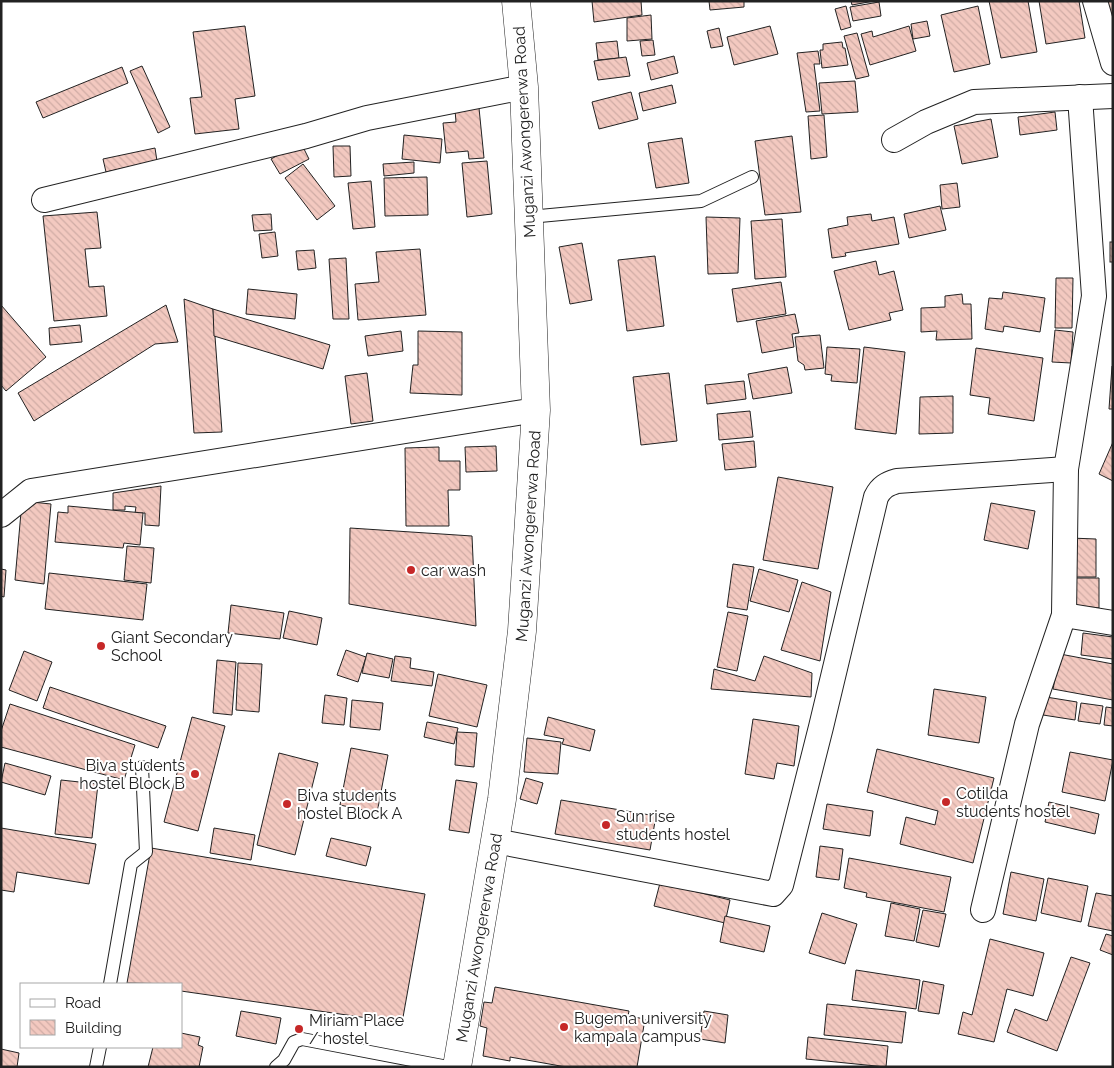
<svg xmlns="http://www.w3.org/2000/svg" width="1114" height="1068" font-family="Raleway,sans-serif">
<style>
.building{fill:url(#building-back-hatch);stroke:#222}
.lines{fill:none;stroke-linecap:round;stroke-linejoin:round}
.lane-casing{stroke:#222;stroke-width:14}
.street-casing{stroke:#222;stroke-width:26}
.secondary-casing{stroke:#222;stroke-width:29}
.lane{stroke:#fff;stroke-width:12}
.street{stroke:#fff;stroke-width:24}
.secondary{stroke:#fff;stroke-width:28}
.poi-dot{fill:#c62828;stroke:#fff;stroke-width:2}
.labels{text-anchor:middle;stroke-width:4;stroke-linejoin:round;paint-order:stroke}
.street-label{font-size:16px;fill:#222;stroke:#fff}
.poi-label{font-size:16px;fill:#222;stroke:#fff;text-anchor:start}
</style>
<defs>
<pattern id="building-back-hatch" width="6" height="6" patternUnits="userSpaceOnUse" patternTransform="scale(1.25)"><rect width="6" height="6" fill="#f3c9c0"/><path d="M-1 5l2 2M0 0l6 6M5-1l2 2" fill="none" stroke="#d0aca5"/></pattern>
</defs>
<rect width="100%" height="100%" fill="#fff"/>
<!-- building -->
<g class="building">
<polygon points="592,1 641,1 642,15 594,22"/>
<polygon points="709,1 744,1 744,7 710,10"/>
<polygon points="851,1 874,1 852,5"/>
<polygon points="989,1 1028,1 1037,52 1001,58"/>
<polygon points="1039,1 1079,1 1085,38 1046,44"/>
<polygon points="1101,1 1113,1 1113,24"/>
<polygon points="879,2 881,16 853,21 850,7"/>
<polygon points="846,6 851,27 841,30 835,9"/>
<polygon points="978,6 990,64 954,72 941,15"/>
<polygon points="651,15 652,39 627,41 627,18"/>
<polygon points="927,21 930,36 913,39 911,24"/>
<polygon points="245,26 255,96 235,99 239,129 195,134 190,98 202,97 193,32"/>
<polygon points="770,26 778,54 734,65 727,37"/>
<polygon points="909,26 916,51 870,65 861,34 872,31 873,37"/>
<polygon points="719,28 723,46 711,48 707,31"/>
<polygon points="857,33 869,76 856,79 844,36"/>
<polygon points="653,40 655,55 642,56 640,41"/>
<polygon points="617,41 619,58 598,60 596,43"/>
<polygon points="842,42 843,48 845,48 848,65 822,68 820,50 823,50 823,44"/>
<polygon points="818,51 820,64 814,64 820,111 806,112 797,53"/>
<polygon points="674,56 678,73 651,80 647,63"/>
<polygon points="626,57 630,76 598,80 594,61"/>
<polygon points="142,66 170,127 158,133 130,71"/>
<polygon points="122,67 128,83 43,118 36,102"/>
<polygon points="855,81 858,112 822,114 819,83"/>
<polygon points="672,85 676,103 643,111 639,93"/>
<polygon points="631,92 638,119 599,129 592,102"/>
<polygon points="479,108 484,158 469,159 468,151 446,153 443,123 456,122 455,110"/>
<polygon points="1055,112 1057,130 1020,135 1018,117"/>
<polygon points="824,115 827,157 811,159 808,116"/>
<polygon points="991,119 998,157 962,164 954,126"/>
<polygon points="404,135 442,139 440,163 402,159"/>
<polygon points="792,136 801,212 765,215 755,141"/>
<polygon points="682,138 689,183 656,188 648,143"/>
<polygon points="301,143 309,159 280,174 271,159"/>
<polygon points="333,146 350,146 351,176 334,177"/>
<polygon points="155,148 157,161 106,172 103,159"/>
<polygon points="487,161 492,214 467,217 462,163"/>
<polygon points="414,162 414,173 384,176 383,164"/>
<polygon points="303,164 335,206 317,220 285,178"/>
<polygon points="427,177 428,215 385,216 384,178"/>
<polygon points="371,181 375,227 353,229 348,183"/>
<polygon points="957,183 960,207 942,209 940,185"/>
<polygon points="940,206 946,230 909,238 904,214"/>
<polygon points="97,212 101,248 85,249 89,287 104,286 107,316 54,321 43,216"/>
<polygon points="271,214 272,230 254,231 252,215"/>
<polygon points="871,214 872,221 894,217 899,244 845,253 846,256 832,258 828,229 848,225 847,217"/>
<polygon points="706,217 740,218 738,273 708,274"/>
<polygon points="782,219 786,277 755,279 751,221"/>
<polygon points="275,232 278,256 262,258 259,234"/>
<rect x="1110" y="242" width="3" height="20"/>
<polygon points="582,243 592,300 570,304 559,247"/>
<polygon points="420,249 426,315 358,320 355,284 379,282 376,252"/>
<polygon points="314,250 316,268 298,270 296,251"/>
<polygon points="655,256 664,326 627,331 618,260"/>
<polygon points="346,258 349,319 333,319 329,259"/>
<polygon points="876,261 879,275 894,271 903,310 889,313 891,320 849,330 834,271"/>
<polygon points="1056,278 1073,278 1072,328 1055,328"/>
<polygon points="781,282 786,314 737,322 732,289"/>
<polygon points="248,289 297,294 295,319 246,314"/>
<polygon points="1003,292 1045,298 1040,332 1004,326 1003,332 985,329 989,298 1002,299"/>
<polygon points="962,294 963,304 971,304 972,339 936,340 937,331 921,332 921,308 945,307 945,296"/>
<polygon points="184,299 213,309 222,432 194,433"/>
<polygon points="1,305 46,357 6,391 1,385"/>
<polygon points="166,305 178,342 155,344 34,421 18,393"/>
<polygon points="213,309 330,345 323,369 214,336"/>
<polygon points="795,314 799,333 792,334 794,347 762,353 756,321"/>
<polygon points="80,325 82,342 50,345 49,328"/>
<polygon points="1055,330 1073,332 1071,363 1052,362"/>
<polygon points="401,331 403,351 368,356 365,336"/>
<polygon points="418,331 462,332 462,395 410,393 413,365 418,365"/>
<polygon points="820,335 824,368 805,370 804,365 798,361 795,337"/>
<polygon points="827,347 860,349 857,383 831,381 832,375 825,374"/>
<polygon points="864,347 905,352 896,434 855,429"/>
<polygon points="976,348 1043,358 1034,421 988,414 990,398 970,395"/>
<polygon points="1112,366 1113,366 1113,409 1109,409"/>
<polygon points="787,367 792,393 753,399 748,374"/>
<polygon points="367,373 373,421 351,424 345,376"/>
<polygon points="669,373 677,441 641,445 633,377"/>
<polygon points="744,381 746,399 707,404 705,385"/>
<polygon points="953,396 953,433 919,434 920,397"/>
<polygon points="750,411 753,437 719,440 717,414"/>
<polygon points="754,441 756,467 725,470 722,444"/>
<polygon points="1113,442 1113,481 1099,474"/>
<polygon points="496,446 497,471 466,472 465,447"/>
<polygon points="439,447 439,461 460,461 460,490 448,490 449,526 406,526 405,448"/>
<polygon points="778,477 833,487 818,569 763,560"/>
<polygon points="161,486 159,526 145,525 145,513 135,513 136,507 125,506 125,510 113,510 113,493"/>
<polygon points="22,501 51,504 44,584 15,580"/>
<polygon points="991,503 1035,511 1028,549 984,540"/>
<polygon points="68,506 143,513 140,545 124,543 123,548 55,542 58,512 68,513"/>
<polygon points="350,528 472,536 476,626 349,604"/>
<polygon points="1070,538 1096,539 1096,577 1070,577"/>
<polygon points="127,546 154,548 151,583 124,580"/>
<polygon points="733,564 754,567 747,610 727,607"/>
<polygon points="1,569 6,570 4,597 1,596"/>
<polygon points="759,569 798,580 789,612 750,601"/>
<polygon points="49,573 147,584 143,620 45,609"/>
<polygon points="1069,578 1099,578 1099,608 1070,605"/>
<polygon points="802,582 831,592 820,661 781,650"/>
<polygon points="231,605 284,613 280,639 228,633"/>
<polygon points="289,611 322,618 317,645 283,638"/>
<polygon points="728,612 748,616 737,671 717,667"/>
<polygon points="1083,633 1113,637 1113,659 1081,655"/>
<polygon points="346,650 366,657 358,682 337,675"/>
<polygon points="24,651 52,662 37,701 9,690"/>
<polygon points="367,653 393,659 389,678 362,673"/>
<polygon points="1060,654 1113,664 1113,700 1053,689"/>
<polygon points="395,656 411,658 410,668 434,672 432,686 391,681"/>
<polygon points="764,656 812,673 811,697 711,689 714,669 755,681"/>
<polygon points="217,660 236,662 232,715 213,713"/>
<polygon points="238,663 262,664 259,712 236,710"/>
<polygon points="438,674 487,685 477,727 429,716"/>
<polygon points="50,687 166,726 158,748 43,708"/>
<polygon points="934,689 986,697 979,743 928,735"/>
<polygon points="325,695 347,698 344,725 322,723"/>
<polygon points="1046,697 1077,702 1075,720 1043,715"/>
<polygon points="352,700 383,703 380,730 350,727"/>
<polygon points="1081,703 1103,706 1100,724 1078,721"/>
<polygon points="10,704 135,745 124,780 1,747 1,731"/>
<polygon points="1106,707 1113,708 1113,726 1104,725"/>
<polygon points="192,717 225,726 198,831 164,822"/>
<polygon points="548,717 595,730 590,751 562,744 564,739 544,735"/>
<polygon points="753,719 799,726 794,766 777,763 774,779 745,774"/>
<polygon points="427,722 458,728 454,744 424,737"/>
<polygon points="457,732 477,733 474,767 455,765"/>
<polygon points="527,738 561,742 558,774 524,772"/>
<polygon points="351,748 388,755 377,813 340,805"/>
<polygon points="877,749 994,778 973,863 900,844 906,817 935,825 938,811 867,792"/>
<polygon points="1070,752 1113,760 1105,801 1062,792"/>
<polygon points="279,753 318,763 295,855 257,845"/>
<polygon points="5,763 51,776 45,795 1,782"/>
<polygon points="526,778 543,783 537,804 520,799"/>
<polygon points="61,780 98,784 92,838 55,834"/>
<polygon points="456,780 477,783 469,833 449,830"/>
<polygon points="561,800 656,816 650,850 555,834"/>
<polygon points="1049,802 1099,814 1095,834 1045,822"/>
<polygon points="827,804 873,811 870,836 823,829"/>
<polygon points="1,828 96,844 89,884 17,872 14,892 1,890"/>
<polygon points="214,828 255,835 251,860 210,853"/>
<polygon points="331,838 371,847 366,866 326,856"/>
<polygon points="820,846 843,849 839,880 816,877"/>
<polygon points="151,848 425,894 402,1023 181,991 181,984 127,983"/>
<polygon points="849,858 951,877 944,912 866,897 867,893 844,888"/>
<polygon points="1011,872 1044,879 1036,921 1003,914"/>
<polygon points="1048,878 1088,886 1081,922 1041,913"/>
<polygon points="660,883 730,900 725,923 654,906"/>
<polygon points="1096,893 1113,896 1113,931 1088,926"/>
<polygon points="891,903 920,909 914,941 885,936"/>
<polygon points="923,910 946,914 939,947 916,942"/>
<polygon points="822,913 857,924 845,964 809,953"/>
<polygon points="725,916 770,926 764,952 720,942"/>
<polygon points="1106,934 1113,936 1113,955 1100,950"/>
<polygon points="990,939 1044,953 1033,996 1007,989 994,1042 958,1034 963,1012 972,1015"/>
<polygon points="1071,957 1090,963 1057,1051 1007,1032 1015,1009 1047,1021"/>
<polygon points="856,970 920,980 916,1009 852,1000"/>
<polygon points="923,981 944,985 939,1014 918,1011"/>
<polygon points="495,987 629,1011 628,1016 645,1019 637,1067 566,1067 510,1057 510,1061 483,1056 487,1028 480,1026 484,1002 492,1003"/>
<polygon points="827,1004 906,1012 902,1043 824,1035"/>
<polygon points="241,1011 281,1018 276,1044 236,1036"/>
<polygon points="704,1011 728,1015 725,1043 700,1039"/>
<polygon points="181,1033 200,1037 198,1045 203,1047 199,1067 148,1067 153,1047 181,1047"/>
<polygon points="808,1037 888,1046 886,1067 806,1059"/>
<polygon points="1,1049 19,1053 17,1067 1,1067"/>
</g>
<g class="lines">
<!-- lane casing -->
<g class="lane-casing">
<g id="lane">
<polyline points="529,217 701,201 752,177"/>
<polyline points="110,984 131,864 146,852 142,767"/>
<polyline points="96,1067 100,1047"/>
<polyline points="276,1067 284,1060 294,1042 302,1039 448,1067"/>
</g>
</g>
<!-- street casing -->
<g class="street-casing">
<g id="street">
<polyline points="1095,1 1113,63"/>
<polyline points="894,140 926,122 974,102 1113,96"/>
<polyline points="44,200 306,136 367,118 524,87"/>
<polyline points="1,515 31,491 536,410"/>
<polyline points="1064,615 1113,623"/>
<path d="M495,841L773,894L781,885L821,727L876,497C881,487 887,484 897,481L1066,469"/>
<polyline points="983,910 1027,724 1064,615 1066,469 1094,296 1080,97"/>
</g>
</g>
<!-- secondary casing -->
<g class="secondary-casing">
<g id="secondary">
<path id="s1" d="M457,1067L502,799L522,631L536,410L524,87L516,1"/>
</g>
</g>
<!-- lane -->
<use href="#lane" class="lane"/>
<!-- street -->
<use href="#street" class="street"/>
<!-- secondary -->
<use href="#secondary" class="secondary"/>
</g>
<!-- markers -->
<g class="poi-dot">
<circle cx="411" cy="570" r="5"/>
<circle cx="101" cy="646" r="5"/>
<circle cx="195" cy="774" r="5"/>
<circle cx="946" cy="802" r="5"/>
<circle cx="287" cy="804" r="5"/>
<circle cx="606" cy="825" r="5"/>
<circle cx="564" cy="1027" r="5"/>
<circle cx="299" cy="1029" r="5"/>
</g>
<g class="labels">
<!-- street labels -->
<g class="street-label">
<text transform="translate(524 132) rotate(-93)" y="6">Muganzi Awongererwa Road</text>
<text dy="6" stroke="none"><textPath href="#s1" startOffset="536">Muganzi Awongererwa Road</textPath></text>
<text dy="6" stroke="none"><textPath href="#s1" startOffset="131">Muganzi Awongererwa Road</textPath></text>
</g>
<!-- poi labels -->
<g class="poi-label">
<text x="421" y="576">car wash</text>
<text x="111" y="643">Giant Secondary<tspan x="111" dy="18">School</tspan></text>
<text x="185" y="771" text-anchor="end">Biva students<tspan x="185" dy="18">hostel Block B</tspan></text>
<text x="956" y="799">Cotilda<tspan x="956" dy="18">students hostel</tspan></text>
<text x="297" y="801">Biva students<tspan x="297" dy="18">hostel Block A</tspan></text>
<text x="616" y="822">Sun rise<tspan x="616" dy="18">students hostel</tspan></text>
<text x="574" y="1024">Bugema university<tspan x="574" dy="18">kampala campus</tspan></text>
<text x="309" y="1026">Miriam Place<tspan x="309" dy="18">/ hostel</tspan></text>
</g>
</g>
<!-- border -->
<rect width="1114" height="1068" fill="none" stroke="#222222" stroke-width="5"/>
<!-- legend -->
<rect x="20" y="983" width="162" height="65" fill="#ffffff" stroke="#a7a7a7"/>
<rect x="30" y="999" width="25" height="8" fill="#ffffff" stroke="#a7a7a7"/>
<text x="65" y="1008" font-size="15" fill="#222222">Road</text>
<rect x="30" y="1020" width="25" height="15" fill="url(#building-back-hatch)" stroke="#a7a7a7"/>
<text x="65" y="1033" font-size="15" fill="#222222">Building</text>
</svg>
